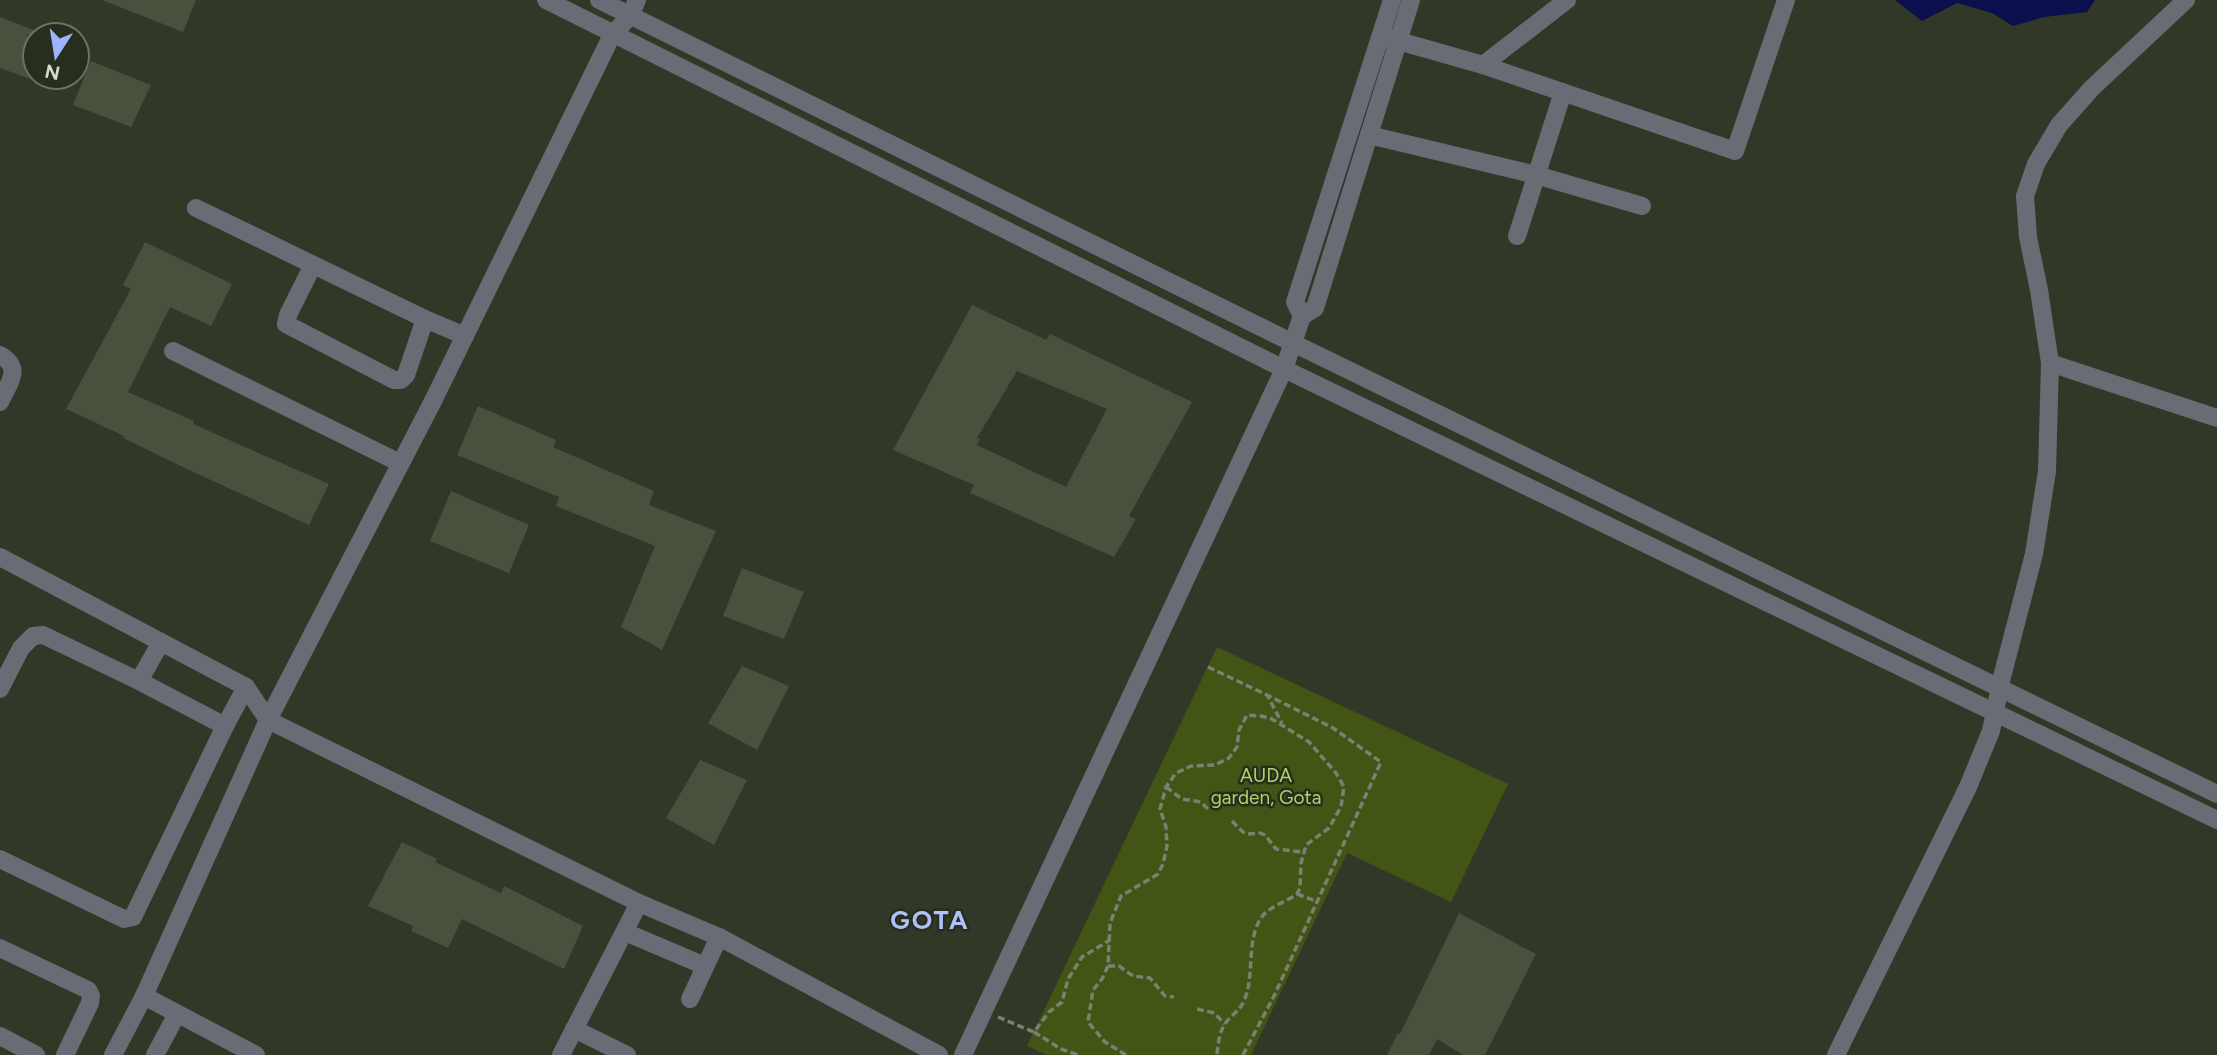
<svg xmlns="http://www.w3.org/2000/svg" width="2217" height="1055" font-family="Figtree,sans-serif">
<style>
.green{fill:#425515}
.water{fill:#0b0f4d}
.building{fill:#49503e;fill-rule:evenodd}
.lines{fill:none;stroke-linecap:round;stroke-linejoin:round}
.path{stroke:#7a8072;stroke-width:3.5;stroke-dasharray:7 3.5;stroke-linecap:butt}
.minor{stroke:#696c74;stroke-width:18}
.labels{text-anchor:middle;stroke-width:5;stroke-linejoin:round;paint-order:stroke}
.park-label{font-size:19px;fill:#afd469;stroke:#282e1d}
.district-label{font-size:26px;font-weight:bold;letter-spacing:2px;fill:#b0c1f8;stroke:#282e1d}
</style>
<rect width="100%" height="100%" fill="#313827"/>
<!-- green -->
<polygon class="green" points="1217,647 1508,784 1451,902 1347,853 1251,1055 1047,1055 1027,1046"/>
<!-- water -->
<polygon class="water" points="1895,0 2095,0 2087,12 2044,17 2013,26 1992,13 1957,3 1922,21"/>
<!-- building -->
<g class="building">
<polygon points="102,0 196,0 183,32"/>
<polygon points="0,17 44,34 25,35 35,39 35,70 30,79 0,68"/>
<polygon points="91,61 151,85 131,127 73,105"/>
<polygon points="145,242 232,284 211,326 170,307 128,392 194,421 193,424 329,484 309,525 191,471 123,438 124,436 66,409 131,289 123,285"/>
<path d="M972,305L1046,340L1050,334L1192,402L1129,516L1136,519L1114,557L970,493L974,485L893,450ZM1017,371L1107,409L1066,487L977,445L980,439L977,438Z"/>
<polygon points="478,406 556,440 553,447 654,491 649,505 716,531 662,650 621,627 655,546 556,506 559,497 457,455"/>
<polygon points="451,491 529,525 509,573 430,541"/>
<polygon points="742,568 804,592 784,639 723,616"/>
<polygon points="742,666 789,686 757,750 708,723"/>
<polygon points="700,760 747,780 714,845 666,818"/>
<polygon points="402,842 437,859 435,862 501,893 504,886 583,926 564,969 462,919 448,948 411,931 413,926 368,906"/>
<polygon points="1459,913 1536,954 1485,1055 1463,1055 1437,1039 1429,1055 1387,1055 1398,1033 1400,1034"/>
</g>
<g class="lines">
<!-- path -->
<g class="path">
<polyline points="1208,667 1267,695 1282,723"/>
<polyline points="1166,787 1182,799 1201,802 1210,811"/>
<polyline points="1232,821 1243,832 1247,834 1260,833 1265,835 1276,849 1303,852"/>
<polyline points="1297,894 1318,902"/>
<polyline points="1108,966 1119,966 1133,976 1150,978 1165,996 1174,997"/>
<polyline points="1197,1009 1214,1013 1225,1024"/>
<polyline points="998,1017 1034,1032 1049,1012 1062,1002 1068,979 1082,957 1110,940"/>
<polyline points="1034,1032 1061,1049 1078,1055"/>
<path d="M1126,1055L1105,1042L1088,1022L1093,990L1102,979L1108,966L1110,923L1121,896L1158,874L1163,864L1167,846L1166,827L1160,809L1166,787L1176,773L1191,766L1215,765L1229,758L1237,747L1239,730L1247,715L1261,716L1272,719L1309,742L1336,773L1344,787L1341,807L1329,828L1306,845L1301,863L1300,888L1297,894C1286,902 1268,907 1261,918C1245,943 1256,977 1243,1003C1239,1011 1230,1016 1225,1024C1219,1032 1218,1045 1217,1055"/>
<polyline points="1243,1055 1274,996 1381,762 1333,728 1267,695"/>
</g>
<!-- minor -->
<g class="minor">
<polyline points="546,0 1284,369 2217,820"/>
<polyline points="599,0 1293,343 2217,794"/>
<polyline points="1381,36 1483,65 1735,151 1786,0"/>
<polyline points="1483,65 1567,0"/>
<polyline points="1369,135 1536,175 1642,206"/>
<polyline points="196,208 425,319 465,336"/>
<polyline points="1517,236 1563,92"/>
<polyline points="313,265 288,315 286,324 394,380 401,380 406,375 425,319"/>
<polyline points="1302,316 1295,302 1392,0"/>
<polyline points="173,351 400,463"/>
<path d="M0,355C23,368 9,383 0,402"/>
<polyline points="2050,363 2217,418"/>
<polyline points="0,557 246,687 268,720 639,903 719,937 939,1055"/>
<polyline points="0,689 21,648 33,636 43,635 139,681 161,642"/>
<polyline points="225,726 246,687"/>
<polyline points="0,859 124,919 133,917 225,726 139,681"/>
<polyline points="625,932 705,966"/>
<polyline points="0,948 88,990 91,996 90,1003 65,1055"/>
<polyline points="144,996 256,1055"/>
<polyline points="690,999 719,937"/>
<polyline points="574,1029 627,1055"/>
<polyline points="0,1036 36,1055"/>
<polyline points="113,1055 144,996 268,720 433,401 612,35 630,16 637,0"/>
<polyline points="155,1055 177,1014"/>
<polyline points="561,1055 639,903"/>
<polyline points="963,1055 1284,369 1302,316 1315,308 1411,0"/>
<polyline points="1836,1055 1968,787 1991,731 2002,677 2034,554 2047,471 2050,363 2039,290 2028,237 2025,196 2036,164 2059,125 2092,88 2186,0"/>
</g>
</g>
<g class="labels">
<!-- park labels -->
<g class="park-label">
<text x="1266" y="782">AUDA<tspan x="1266" dy="22">garden, Gota</tspan></text>
</g>
<!-- district labels -->
<g class="district-label">
<text x="930" y="929">GOTA</text>
</g>
</g>
<!-- north arrow -->
<g transform="translate(56 56) rotate(192)"><circle r="33" fill="#282e1d" stroke="#6d7264" stroke-width="2"/>
<path d="M0-5L12 26L0 18L-12 26Z" fill="#9db4fd"/>
<text y="-10" font-size="19" font-weight="bold" text-anchor="middle" fill="#d5d9cf">N</text>
</g>
</svg>
